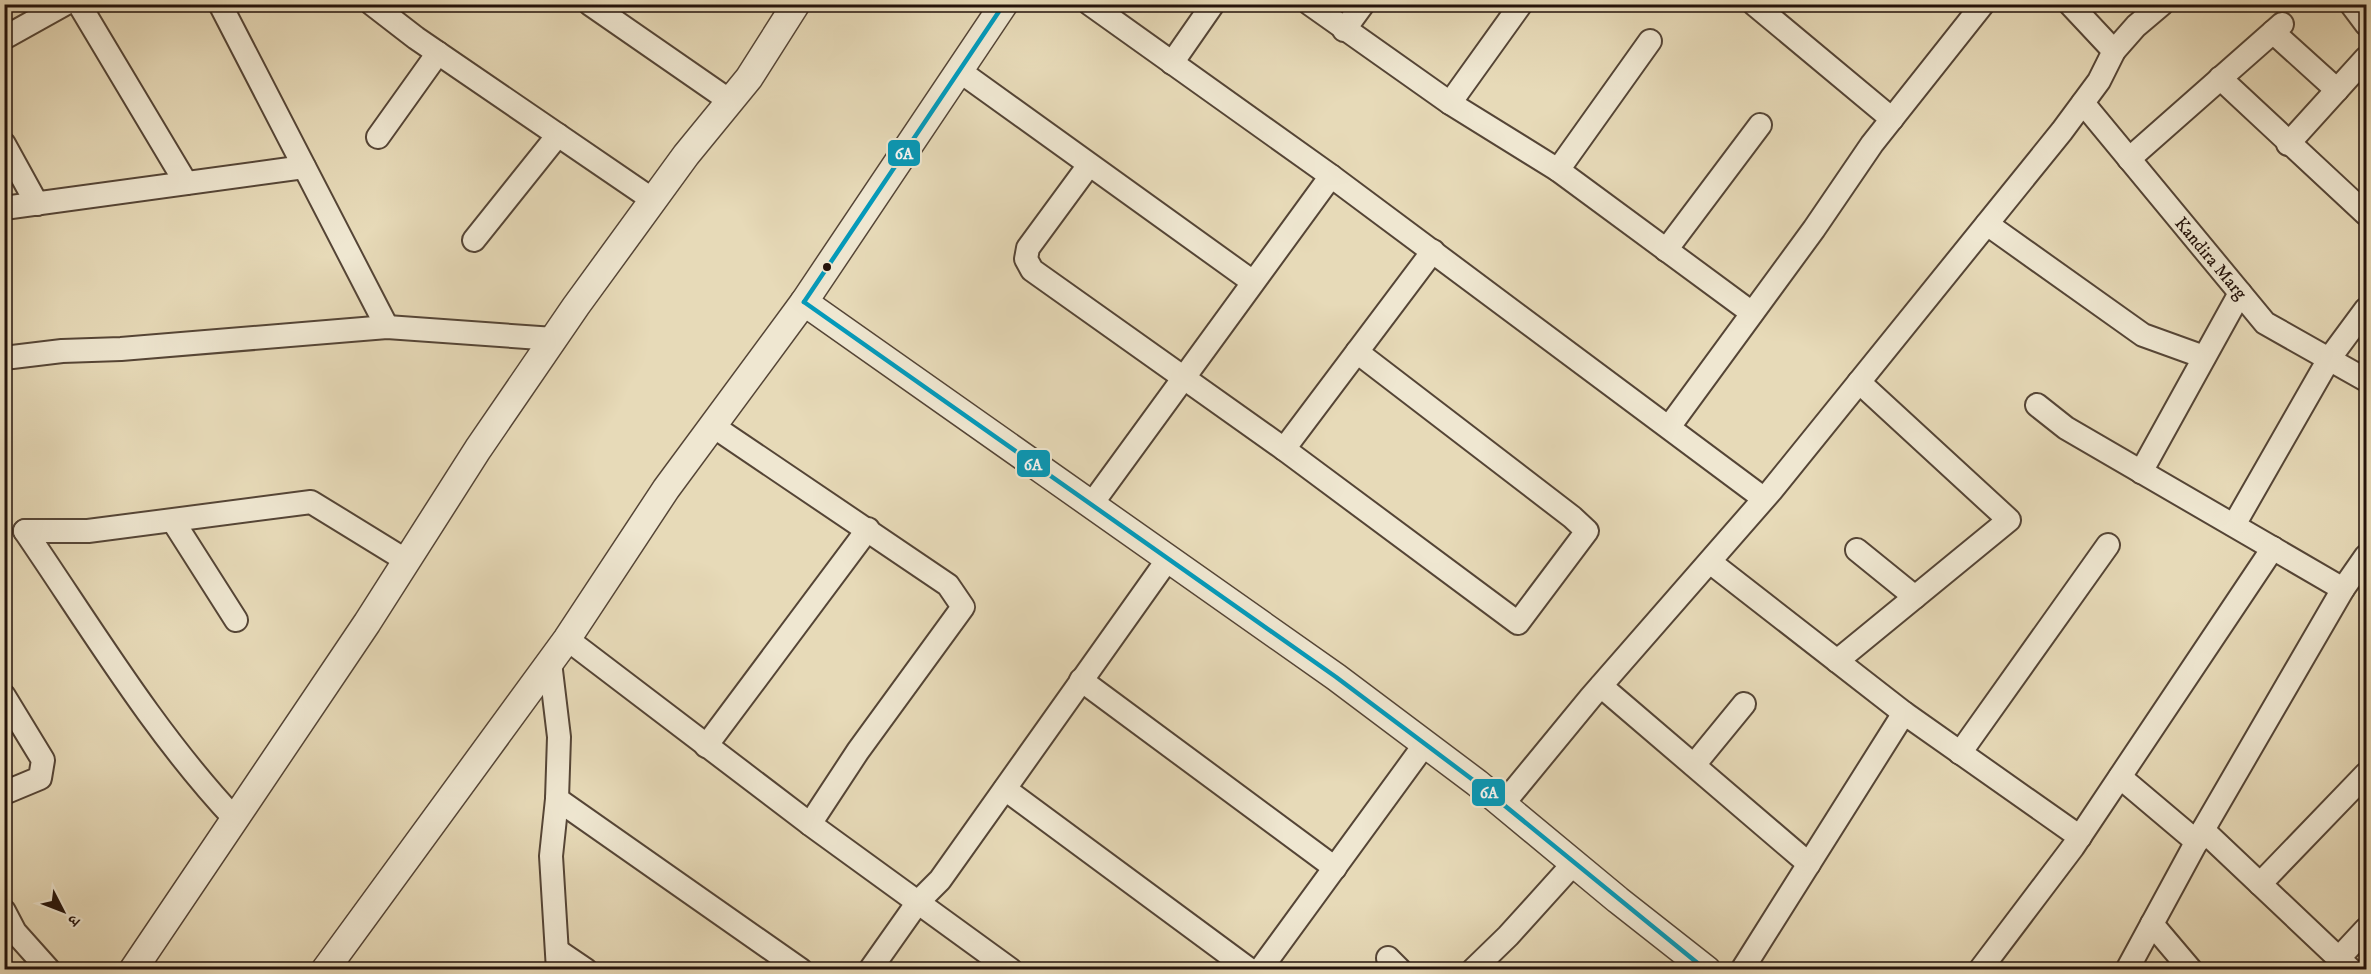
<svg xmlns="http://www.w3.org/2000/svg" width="2371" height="974" font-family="'IM FELL DW Pica','Noto Serif Devanagari',serif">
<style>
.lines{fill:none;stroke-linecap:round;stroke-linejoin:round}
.minor-casing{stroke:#554536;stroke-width:26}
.tertiary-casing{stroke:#554536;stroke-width:30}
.minor{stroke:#efe7d1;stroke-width:22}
.tertiary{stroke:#efe7d1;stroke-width:27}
.bus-1-casing{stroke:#efe7d1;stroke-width:9}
.bus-1{stroke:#049aba;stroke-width:4.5}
.bus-dot{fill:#24130b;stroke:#efe7d1;stroke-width:2}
.labels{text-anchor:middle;stroke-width:5;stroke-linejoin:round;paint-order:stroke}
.street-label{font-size:18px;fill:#24130b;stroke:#efe7d1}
.line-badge{stroke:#efe7d1;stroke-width:2}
.badge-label{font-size:16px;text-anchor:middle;font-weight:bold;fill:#fff}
</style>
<rect width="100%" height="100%" fill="#e7dab8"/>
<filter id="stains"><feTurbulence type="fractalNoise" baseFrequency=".00333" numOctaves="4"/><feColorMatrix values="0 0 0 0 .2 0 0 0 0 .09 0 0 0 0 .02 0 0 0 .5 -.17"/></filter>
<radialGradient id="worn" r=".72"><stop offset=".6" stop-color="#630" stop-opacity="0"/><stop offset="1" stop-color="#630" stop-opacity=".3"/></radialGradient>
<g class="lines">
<!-- minor casing -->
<g class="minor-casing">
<g id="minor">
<polyline points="79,4 186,183"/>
<polyline points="220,4 387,327"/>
<polyline points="372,4 416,38 653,200"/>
<polyline points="590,4 730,101"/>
<polyline points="1090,4 1331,176 1763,498"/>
<polyline points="1310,4 1450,103 1558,170 1752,313"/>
<polyline points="1754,4 1892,119"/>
<polyline points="2070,4 2114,51"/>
<polyline points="2351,4 2366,24"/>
<polyline points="1344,30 1363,4"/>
<polyline points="2273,32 2337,90"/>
<polyline points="4,38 65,4"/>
<polyline points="1172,63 1213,4"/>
<polyline points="961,72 1253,282"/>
<polyline points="2220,78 2366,214"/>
<polyline points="1450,103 1521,4"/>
<polyline points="2083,103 2265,323 2366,380"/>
<polyline points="378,137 438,53"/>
<polyline points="4,144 37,204"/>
<polyline points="2288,144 2366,58"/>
<polyline points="2129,159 2282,24"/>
<polyline points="1089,165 1028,248 1026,259 1032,270 1284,449 1518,623 1587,531 1572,517 1357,352"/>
<polyline points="1558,170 1650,41"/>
<polyline points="4,208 304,167"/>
<polyline points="1987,224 2143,335 2204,357"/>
<polyline points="474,240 558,135"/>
<polyline points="1666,250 1760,125"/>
<polyline points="4,358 62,351 121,349 387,327 554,339"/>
<polyline points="2037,405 2066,428 2343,589"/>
<polyline points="713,426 948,585 963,607 858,751 810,824"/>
<polyline points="1669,427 1814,229 1872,144 1983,4"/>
<polyline points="1284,449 1433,251"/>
<polyline points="2141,472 2240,293"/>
<polyline points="1091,505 1331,176"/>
<polyline points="173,521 236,620"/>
<polyline points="2234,525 2329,359 2366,309"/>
<polyline points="25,531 88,531 311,502 407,561"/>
<path d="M25,531C92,629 154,733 235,819"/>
<polyline points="1857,550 1915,597"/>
<polyline points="1710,562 1904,713 2080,837"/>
<polyline points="567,639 810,824 1011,970"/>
<polyline points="1837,661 2009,520 1859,382"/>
<polyline points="550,662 559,737 557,799 551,856 558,970"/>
<polyline points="1081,680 1335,868"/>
<polyline points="1601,686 1809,864"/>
<polyline points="4,696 43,760 40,778 4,793"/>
<polyline points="706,746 868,529"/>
<polyline points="1960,753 2108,545"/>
<polyline points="1694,765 1744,704"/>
<polyline points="2120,777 2197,842"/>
<polyline points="1005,789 1250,970"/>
<polyline points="557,799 801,970"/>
<polyline points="1503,804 1591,697 1771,491 2062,131 2099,81 2114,51 2136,26 2162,4"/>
<polyline points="2203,830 2351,970"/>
<polyline points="2260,884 2366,774"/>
<polyline points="4,911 15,932 49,970"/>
<polyline points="2152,924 2191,970"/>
<polyline points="558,951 586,970"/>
<polyline points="1388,958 1400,970"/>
<polyline points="2339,958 2366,929"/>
<polyline points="870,970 918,902 940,880 1168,559"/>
<polyline points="1260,970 1425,744"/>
<polyline points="1473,970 1508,936 1574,863"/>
<polyline points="1742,970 1904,713"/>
<polyline points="1980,970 2073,847 2273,548"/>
<polyline points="2127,970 2203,830 2343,589 2366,556"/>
</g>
</g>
<!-- tertiary casing -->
<g class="tertiary-casing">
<g id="tertiary">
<polyline points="804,302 1336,677 1477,783 1618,900 1707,970"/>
<polyline points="133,970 367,623 478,449 576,306 686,155 749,78 796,4"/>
<polyline points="325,970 567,639 666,489 804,302 1004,4"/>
</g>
</g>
<!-- minor -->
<use href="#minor" class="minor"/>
<!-- tertiary -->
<use href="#tertiary" class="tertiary"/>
<!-- bus-1 casing -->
<g class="bus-1-casing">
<g id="bus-1">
<polyline points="804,302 1336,677 1477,783 1706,970"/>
<polyline points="804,302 1004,4"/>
</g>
</g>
<!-- bus-1 -->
<use href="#bus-1" class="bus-1"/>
</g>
<!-- markers -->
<circle class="bus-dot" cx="827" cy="267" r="5"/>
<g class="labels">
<!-- street labels -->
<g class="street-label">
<text transform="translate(2211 258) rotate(50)" y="6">Kandira Marg</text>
</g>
</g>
<g class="line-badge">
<rect x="887" y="139" width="34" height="28" rx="6" fill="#049aba"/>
<rect x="1016" y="449" width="35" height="29" rx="6" fill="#049aba"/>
<rect x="1471" y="778" width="35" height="29" rx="6" fill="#049aba"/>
</g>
<g class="badge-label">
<text x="904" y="159">6A</text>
<text x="1033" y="470">6A</text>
<text x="1489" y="798">6A</text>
</g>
<!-- margin -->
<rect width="2371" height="974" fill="none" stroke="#e7dab8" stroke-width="24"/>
<rect x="6" y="6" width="2359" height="962" fill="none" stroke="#24130b" stroke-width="3"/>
<rect x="12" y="12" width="2347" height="950" fill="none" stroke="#24130b" stroke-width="1.5"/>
<!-- north arrow -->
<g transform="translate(63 911) rotate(132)" stroke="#efe7d1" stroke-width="4.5" paint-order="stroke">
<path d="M0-4.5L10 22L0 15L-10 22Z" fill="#24130b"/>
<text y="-9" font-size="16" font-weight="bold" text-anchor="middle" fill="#24130b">उ</text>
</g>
<rect width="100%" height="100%" filter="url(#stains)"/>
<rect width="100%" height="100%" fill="url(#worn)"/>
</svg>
